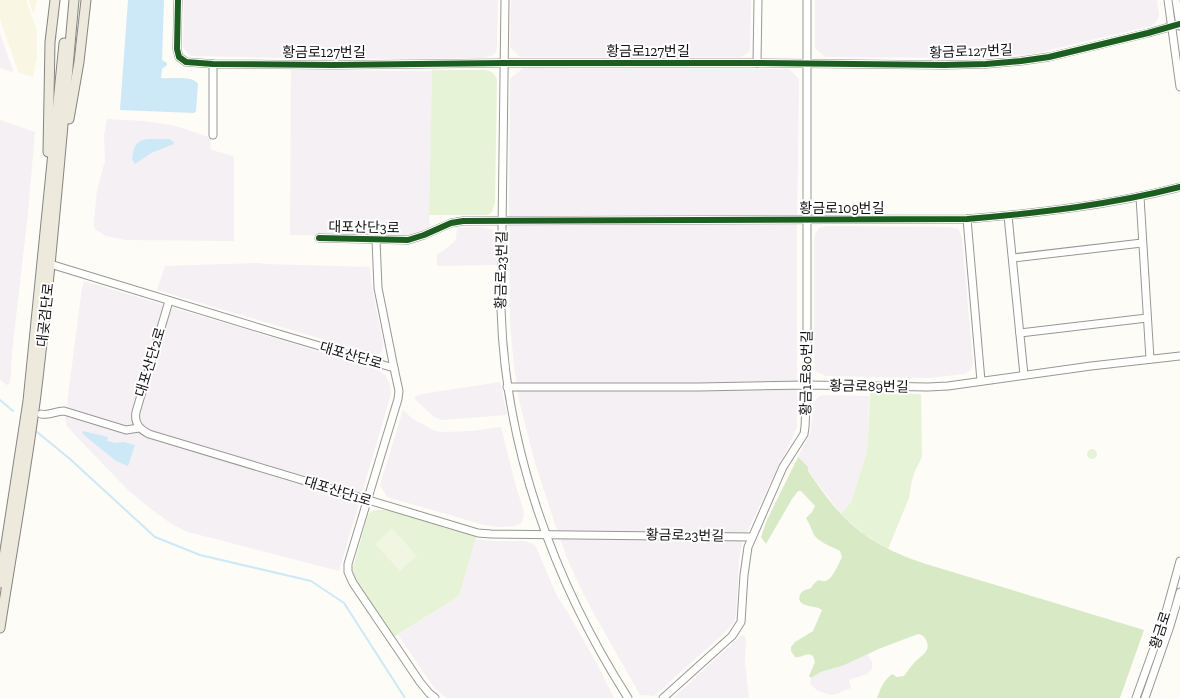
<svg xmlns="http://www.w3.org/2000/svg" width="1180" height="698" font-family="'Zilla Slab','Noto Sans KR',serif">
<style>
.industrial{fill:#f5f0f3}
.farmland{fill:#f9f7e4}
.green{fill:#e7f3d7}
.forest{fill:#d8eac5}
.pitch{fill:#f0f6e1}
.water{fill:#cde8f7}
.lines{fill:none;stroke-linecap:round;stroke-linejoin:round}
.stream{stroke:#cde8f7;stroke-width:2}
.minor-casing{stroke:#979795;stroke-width:9}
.major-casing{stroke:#858482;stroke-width:11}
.minor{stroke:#fffffe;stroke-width:7}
.major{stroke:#ede9dc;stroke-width:9}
.cycleway-casing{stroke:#fff;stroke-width:8}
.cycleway{stroke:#1b5e20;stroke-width:6}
.labels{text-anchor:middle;stroke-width:4;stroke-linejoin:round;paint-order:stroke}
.street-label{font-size:14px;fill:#111;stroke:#fff}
</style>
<rect width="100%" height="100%" fill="#fdfcf7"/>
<!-- industrial -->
<g class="industrial">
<polygon points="184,0 498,0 497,47 496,52 493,55 483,58 338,59 190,56 183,47"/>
<polygon points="511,0 751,0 750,48 749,52 741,57 520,57 510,47"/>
<polygon points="815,0 1157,0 1159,16 1156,22 1151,26 1032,54 972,58 825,57 815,48"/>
<polygon points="0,34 13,70 12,72 0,68"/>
<polygon points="523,68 789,69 799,79 797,228 797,427 791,440 769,485 742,543 739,560 736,613 734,623 720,637 654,696 640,695 593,612 580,587 567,558 555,524 535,463 520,404 514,367 510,322 509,206 510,79"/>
<polygon points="291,70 432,71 429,228 406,236 290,235"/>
<polygon points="107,119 143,121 172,125 182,128 209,137 211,139 210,147 212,150 233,156 234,159 234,241 125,240 106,236 96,230 94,227 94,222 97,190 105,161 104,135"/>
<polygon points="0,120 35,132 28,213 12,352 11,373 10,383 7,385 0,380"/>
<polygon points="826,226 951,227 958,229 962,238 973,364 970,371 964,374 929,378 826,376 817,372 815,369 814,356 814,239 815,234 819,228"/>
<polygon points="457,227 485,227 493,230 496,238 497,265 437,266 437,254 443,251 453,243 456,239"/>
<polygon points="259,263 265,264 370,267 372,288 383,343 382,352 376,355 372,354 157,290 165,266"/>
<polygon points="84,281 374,368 385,375 390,384 391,394 339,571 188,532 173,525 155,512 128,490 74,434 67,426 65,419 82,288"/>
<polygon points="500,382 507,415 442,420 434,417 414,398 416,396 422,394"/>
<polygon points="824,395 869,396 868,441 866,455 851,502 841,514 798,457 810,434 814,402 819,396"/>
<polygon points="403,410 413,419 433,430 440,432 472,431 501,427 516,487 523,508 524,516 521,523 514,526 498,527 484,525 387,497 380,485"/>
<polygon points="475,539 494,541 525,541 533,544 536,547 557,596 570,616 597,664 614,698 446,698 435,689 398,635 459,596"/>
<polygon points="743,635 745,637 746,640 745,662 749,698 673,698 740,637"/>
<polygon points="867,654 872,662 872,669 867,674 849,680 851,688 836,694 830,695 818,691 810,684 811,678 816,674 842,666"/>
</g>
<!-- farmland -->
<g class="farmland">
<polygon points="0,0 26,0 37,30 37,58 33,77 20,73 18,71 0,19"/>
<polygon points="29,0 37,0 34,14 33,13"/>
</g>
<!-- green -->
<g class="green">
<path d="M432,70H485C491,71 495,73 497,80L495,203L492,212L488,215H429Z"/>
<polygon points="870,393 921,394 922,457 915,471 912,480 909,498 888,549 864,534 841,514 851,502 866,455 868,441"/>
<circle cx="1092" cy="454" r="5"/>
<polygon points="377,510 387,510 476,537 459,596 394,637 355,580 352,571 368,515 372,511"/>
</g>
<!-- forest -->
<path class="forest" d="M798,457L808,467V471C819,486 829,502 842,515C865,539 894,554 926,564L1144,630L1120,698H877C881,688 883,681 892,674L897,677L904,676C907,672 910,667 914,663C920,656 932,652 926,640C924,636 922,635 918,634L881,648L842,666L821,672L811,678L809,676L815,662L813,656C806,651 802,659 795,657L791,651V647L795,642L813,631L822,610C817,605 795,608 800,595C802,590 806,590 811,588C821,573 820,586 829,579C834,575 839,563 842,557L840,551C833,547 817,542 813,533C811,528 809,523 806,518L812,512L815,506L801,491H798L792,499L766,544L761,537L767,520Z"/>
<!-- pitch -->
<polygon class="pitch" points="392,528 417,556 400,571 375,544"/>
<!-- water -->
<g class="water">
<path d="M128,0H164L162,60L167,63V65L162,69L161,78C171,79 193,75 198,84L196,111L194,113L120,110Z"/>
<path d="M147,139H169L174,142V144L151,153L135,164L132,159C134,148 135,141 147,139Z"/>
<polygon points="83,431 108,437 107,441 116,443 124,442 135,445 128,466 116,461 84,435 82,433"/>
</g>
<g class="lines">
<!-- stream -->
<g class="stream">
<polyline points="0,400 13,411"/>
<polyline points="37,432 70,459 155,537 200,555 311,581 344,603 405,698"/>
</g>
<!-- minor casing -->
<g class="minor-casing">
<g id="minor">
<polyline points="178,0 177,49 179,57 186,62 213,64 333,65 503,63 757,63 944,65 986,64 1021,61 1049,57 1148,33 1180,24"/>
<path d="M505,0L501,309C505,448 554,582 628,698"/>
<polyline points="1168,0 1180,87"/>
<polyline points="1176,0 1180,26"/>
<polyline points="757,63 758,0"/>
<polyline points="213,64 213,135"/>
<polyline points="1140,197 1150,359"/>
<polyline points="1008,216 1024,375"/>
<polyline points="967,219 981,381"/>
<path d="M319,238L408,240L424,235L451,223L463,221L967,219C1039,213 1110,205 1180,187"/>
<polyline points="376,240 378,288 394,368"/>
<polyline points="1013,258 1142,243"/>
<polyline points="50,264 279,334 394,368 399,391 398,399 348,564 348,572 353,583 420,682 429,693 435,698"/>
<path d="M169,301L136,412C134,423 139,429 149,434L478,533L491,534L752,537"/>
<polyline points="1020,333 1147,318"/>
<polyline points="507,387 699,387 807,385 928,387 948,386 1091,366 1180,356"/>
<path d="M41,414C49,416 55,411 64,411L126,430L139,428"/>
<polyline points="663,698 732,636 741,622 744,575 748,547 783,467 804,434 805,427 807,385 807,0"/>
<polyline points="1136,698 1163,623 1180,561"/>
<polyline points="1145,698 1170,626 1180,592"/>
</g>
</g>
<!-- major casing -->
<g class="major-casing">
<g id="major">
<polyline points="69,119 79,62 86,0"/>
<polyline points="48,152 50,42 55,0"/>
<polyline points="0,583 28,401 64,43"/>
<path d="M0,628C12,550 26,473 36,395C52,264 62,132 74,0"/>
</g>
</g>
<!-- minor -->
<use href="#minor" class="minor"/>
<!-- major -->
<use href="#major" class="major"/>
<!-- cycleway casing -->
<g class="cycleway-casing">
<g id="cycleway">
<polyline points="178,0 177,49 179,57 186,62 213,64 333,65 503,63 757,63 944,65 986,64 1021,61 1049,57 1148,33 1180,24"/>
<path d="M319,238L408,240L424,235L451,223L463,221L967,219C1039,213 1110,205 1180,187"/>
</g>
</g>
<!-- cycleway -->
<use href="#cycleway" class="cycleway"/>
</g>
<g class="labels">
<!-- street labels -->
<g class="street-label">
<text x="648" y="56">황금로127번길</text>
<text transform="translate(971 51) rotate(-2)" y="5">황금로127번길</text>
<text x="324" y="57">황금로127번길</text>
<text x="842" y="213">황금로109번길</text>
<text transform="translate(364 227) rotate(1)" y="5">대포산단3로</text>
<text transform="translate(501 270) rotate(-89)" y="5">황금로23번길</text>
<text transform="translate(45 315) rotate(-84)" y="5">대곶검단로</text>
<text transform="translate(351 355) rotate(16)" y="5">대포산단로</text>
<text transform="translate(150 362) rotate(-73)" y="5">대포산단2로</text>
<text transform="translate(806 373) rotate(-89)" y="5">황금1로80번길</text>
<text transform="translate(869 386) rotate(1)" y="5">황금로89번길</text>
<text transform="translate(338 491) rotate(17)" y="5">대포산단1로</text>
<text transform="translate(685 535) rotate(1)" y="5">황금로23번길</text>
<text transform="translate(1160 630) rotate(-72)" y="5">황금로</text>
</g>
</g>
</svg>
